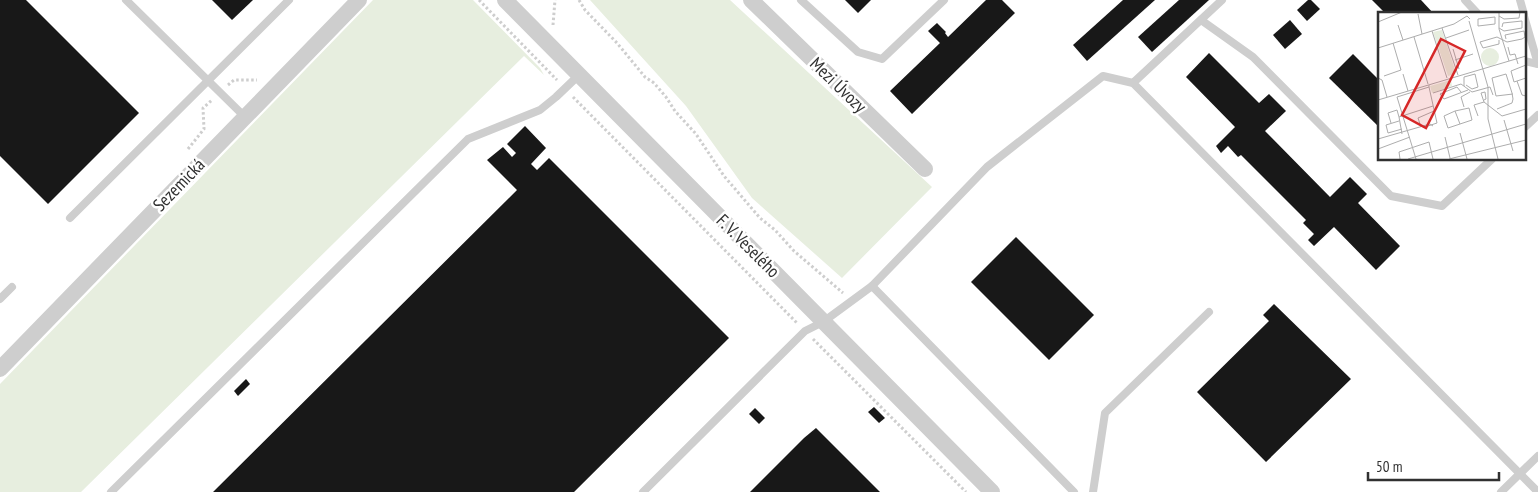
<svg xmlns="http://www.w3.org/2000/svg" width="1538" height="492" font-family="'PT Sans Narrow',sans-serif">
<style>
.green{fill:#e7eedf}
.building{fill:#181818}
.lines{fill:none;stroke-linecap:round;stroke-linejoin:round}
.path{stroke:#cecece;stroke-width:3;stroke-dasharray:2.5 2.5;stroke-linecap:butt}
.lane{stroke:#cecece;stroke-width:8}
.street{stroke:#cecece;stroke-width:16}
.labels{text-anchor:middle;stroke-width:5;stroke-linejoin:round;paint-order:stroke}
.street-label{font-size:18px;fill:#313131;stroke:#fff}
.inset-road{fill:none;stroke:#adadad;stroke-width:1}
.view{fill:#d62828;fill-opacity:0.15;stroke:#d62828;stroke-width:2.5}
.inset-edge{fill:none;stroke:#313131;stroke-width:2.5}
</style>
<rect width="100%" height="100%" fill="#fff"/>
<!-- green -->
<g class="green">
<polygon points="373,0 473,0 540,68 544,75 524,56 81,492 0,492 0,384"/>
<polygon points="590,0 730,0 932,187 842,278 752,198 686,106"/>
</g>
<!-- building -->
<g class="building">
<polygon points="0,0 26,0 139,113 48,204 0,156"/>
<polygon points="212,0 253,0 232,20"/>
<polygon points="845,0 871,0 858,13"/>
<polygon points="986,0 1002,0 1015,13 912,114 890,91 940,43 928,31 937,23 946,32 945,33 948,37"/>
<polygon points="1123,0 1155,0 1087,61 1073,45"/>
<polygon points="1179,0 1209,0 1152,52 1138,37"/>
<polygon points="1308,0 1311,0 1320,9 1307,21 1297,10"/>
<polygon points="1372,0 1421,0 1434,14 1386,14"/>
<polygon points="1290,20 1302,34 1285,49 1273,35"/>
<polygon points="1209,53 1259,103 1269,94 1286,111 1265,131 1330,197 1350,177 1367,194 1358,203 1400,246 1376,270 1334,227 1314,246 1308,240 1314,234 1303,223 1306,220 1241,155 1238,157 1228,146 1221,153 1216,146 1235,127 1186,77"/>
<polygon points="1353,54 1379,80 1379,127 1329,78"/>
<polygon points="525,126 546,148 531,164 537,170 549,158 729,338 574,492 213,492 517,190 487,160 503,147 512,157 516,153 507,144"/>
<polygon points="1016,237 1094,315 1049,360 971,282"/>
<polygon points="1274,304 1351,379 1266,462 1197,392 1269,321 1263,315"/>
<polygon points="246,379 250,384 238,396 234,391"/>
<polygon points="874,407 885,418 879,423 868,412"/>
<polygon points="755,408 765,418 759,424 749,414"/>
<polygon points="816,428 880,492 750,492 804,438"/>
</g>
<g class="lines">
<!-- path -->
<g class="path">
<polyline points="479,0 557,80"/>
<polyline points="579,0 585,10 617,43 645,77 654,83 666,97 675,111 696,134 724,176 760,218 775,230 794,251 843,293"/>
<polyline points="553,25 555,0"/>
<polyline points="228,85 234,80 257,80"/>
<polyline points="573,97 798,324"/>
<polyline points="188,149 204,129 203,108 212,100"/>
<polyline points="813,339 966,492"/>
</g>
<!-- lane -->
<g class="lane">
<polyline points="126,0 245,117"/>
<polyline points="801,0 858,52 882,59 944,0"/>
<polyline points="1465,0 1478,14"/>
<polyline points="1520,0 1524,14"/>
<polyline points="1524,16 1538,64"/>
<polyline points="1201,20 1253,57 1391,196 1442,206 1492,159"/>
<polyline points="1524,61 1538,64"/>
<polyline points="1133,83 1538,492"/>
<polyline points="1524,128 1538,115"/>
<polyline points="70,218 289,0"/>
<polyline points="872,286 987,167 1103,76 1133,83 1222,0"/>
<polyline points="0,299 12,287"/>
<polyline points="111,492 468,139 540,110 556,97 579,75"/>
<polyline points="643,492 805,331 823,322 872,286 1074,492"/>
<polyline points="1093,492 1105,413 1209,312"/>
<polyline points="1501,492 1538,456"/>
</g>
<!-- street -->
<g class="street">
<polyline points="505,0 992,492"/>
<polyline points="751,0 925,169"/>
<polyline points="0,369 359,0"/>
</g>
</g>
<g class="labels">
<!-- street labels -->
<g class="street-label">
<text transform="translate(838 85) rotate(44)" y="6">Mezi Úvozy</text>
<text transform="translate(179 185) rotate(-46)" y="6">Sezemická</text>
<text transform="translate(748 246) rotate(45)" y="6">F. V. Veselého</text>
</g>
</g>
<!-- overview -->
<g transform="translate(1378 12)">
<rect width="148" height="148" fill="#fff"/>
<path d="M64,18L78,61L77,62L70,64L55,20ZM103 45a9 9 0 1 1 18 0a9 9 0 1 1-18 0ZM73,68L74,74L54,81L52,74Z" fill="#e7eedf"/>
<path class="inset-road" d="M121,0V17L131,49M40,2L44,22M121,4L126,7L141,6L142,0M117,5V12L100,14V7ZM91,9L110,75V107L120,147M0,10L24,0M20,13L25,28M64,16L80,63M121,16L126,19L144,16V9L125,11L124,15M54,19L69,66M36,25L50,72M68,26L91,18M121,28V32L105,36L102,30L119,25L129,30L144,27L147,25L146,19L127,23L128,27M130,35L132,43L137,42L140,52M0,36L76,12L89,4L92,7M75,37L81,57M77,48L95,42M148,53L133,59L136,70L148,66M25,62L30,79M6,64L23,58L15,31M0,66L4,68L9,85M139,69L144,83L148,84M86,74V65L97,62L100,75L94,77L88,73M83,80L79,75L62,82L66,87L90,78M55,81L83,72L94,80L112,75L115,83M0,88L148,44M106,88L108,87L107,80L103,81L106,90M86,95L83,85L92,80M119,97L134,91L135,87L134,81L128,62L114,66L118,84L135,82M77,99L66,104L70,116L94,108L91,96L77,99L82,112M100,104L96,93L106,90L124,104L148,97M126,108L135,139M21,109L8,113L10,121L24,117M13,111L10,101L19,98L21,105M43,115L40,106L56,99M47,115L59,111L51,75M82,121L89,147M24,122L21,105L55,94M67,125L72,146M0,127L52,112L55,114M0,137L32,125M22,147L21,140L51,130L55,147M30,147L148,112M38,147L19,85L51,75V73M71,147L148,128"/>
<path class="view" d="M63,27L87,39L48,116L24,103Z"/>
<rect width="148" height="148" class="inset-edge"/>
</g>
<!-- scale -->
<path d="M1368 472v8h131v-8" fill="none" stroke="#313131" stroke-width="2.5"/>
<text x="1376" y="472" font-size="15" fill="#313131" stroke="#ffffff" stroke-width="4" paint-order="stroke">50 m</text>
</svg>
